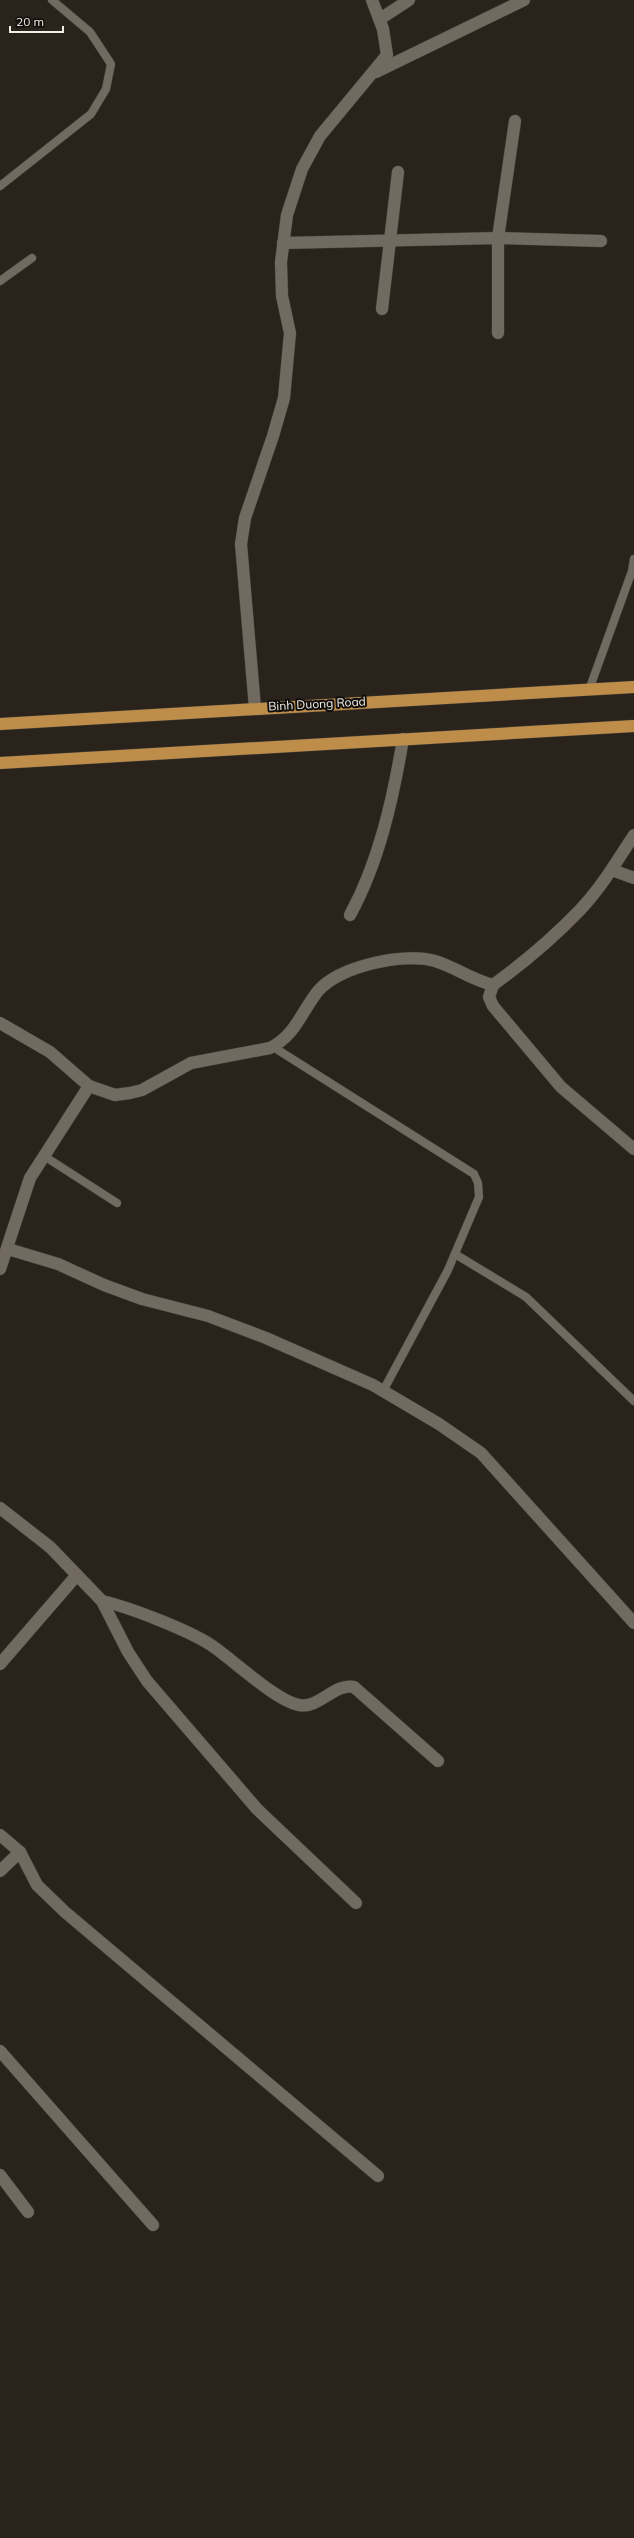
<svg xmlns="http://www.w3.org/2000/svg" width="634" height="2538" font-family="Mulish,sans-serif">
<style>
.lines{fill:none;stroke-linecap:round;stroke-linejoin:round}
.service-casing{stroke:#433e38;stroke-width:9}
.minor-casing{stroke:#433e38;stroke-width:13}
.trunk-casing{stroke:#433e38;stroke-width:13}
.service{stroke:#716a60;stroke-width:8}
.minor{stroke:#716a60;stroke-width:12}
.trunk{stroke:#be8d4a;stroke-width:12}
.labels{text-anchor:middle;stroke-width:4;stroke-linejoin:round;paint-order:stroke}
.street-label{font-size:12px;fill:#f1ede7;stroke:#100d0a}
</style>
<rect width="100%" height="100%" fill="#29231b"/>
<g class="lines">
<!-- service casing -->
<g class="service-casing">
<g id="service">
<polyline points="0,186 91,114 106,89 111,64 90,32 52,0"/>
<polyline points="0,281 32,258"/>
<polyline points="589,690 632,571 634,559"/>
<polyline points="275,1045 278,1050 474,1174 478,1183 479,1197 448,1270 383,1391"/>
<polyline points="44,1156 117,1203"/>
<polyline points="455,1254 526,1297 634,1401"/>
</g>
</g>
<!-- minor casing -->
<g class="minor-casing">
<g id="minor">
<polyline points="380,19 409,0"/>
<polyline points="376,72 524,0"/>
<polyline points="283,243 498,238 601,241"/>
<polyline points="382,309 398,172"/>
<polyline points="498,333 498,238 515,121"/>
<polyline points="255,708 241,544 245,518 273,436 284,398 290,333 282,296 281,262 287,215 302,169 320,136 387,55 383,29 372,0"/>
<polyline points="612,870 634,878"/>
<path d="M350,915C379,862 393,799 403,739"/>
<polyline points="493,985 489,997 493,1006 561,1087 634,1149"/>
<polyline points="0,1023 50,1052 89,1086 30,1178 0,1269"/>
<path d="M89,1086L115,1095L130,1093L142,1090L191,1063L270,1048C295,1036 302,1011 318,991C339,966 405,952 435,961C455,967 472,980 493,985C522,964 555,936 580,910C601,888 617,861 634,835"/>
<polyline points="8,1249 58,1264 104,1285 142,1299 208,1316 266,1338 373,1385 439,1424 481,1453 634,1623"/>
<polyline points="0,1508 50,1547 102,1601 128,1652 147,1681 257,1809 356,1903"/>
<path d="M102,1601C129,1607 188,1630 211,1645C232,1659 276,1701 299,1705C319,1709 334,1683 354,1687L438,1761"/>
<polyline points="0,1664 77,1575"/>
<polyline points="0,1835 20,1852 37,1885 65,1912 378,2176"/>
<polyline points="0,1871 20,1852"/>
<polyline points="0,2051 153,2225"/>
<polyline points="0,2175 28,2212"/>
</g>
</g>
<!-- trunk casing -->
<g class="trunk-casing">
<g id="trunk">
<polyline points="0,724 634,687"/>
<polyline points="0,763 634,726"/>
</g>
</g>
<!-- service -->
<use href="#service" class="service"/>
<!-- minor -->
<use href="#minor" class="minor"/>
<!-- trunk -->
<use href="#trunk" class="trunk"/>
</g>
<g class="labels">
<!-- street labels -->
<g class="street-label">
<text transform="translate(317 704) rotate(-3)" y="4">Binh Duong Road</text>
</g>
</g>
<!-- scale -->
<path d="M10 26v6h53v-6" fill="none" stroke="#f1ede7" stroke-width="2"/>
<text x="16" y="26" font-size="12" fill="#f1ede7" stroke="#100d0a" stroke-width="3" paint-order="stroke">20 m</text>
</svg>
